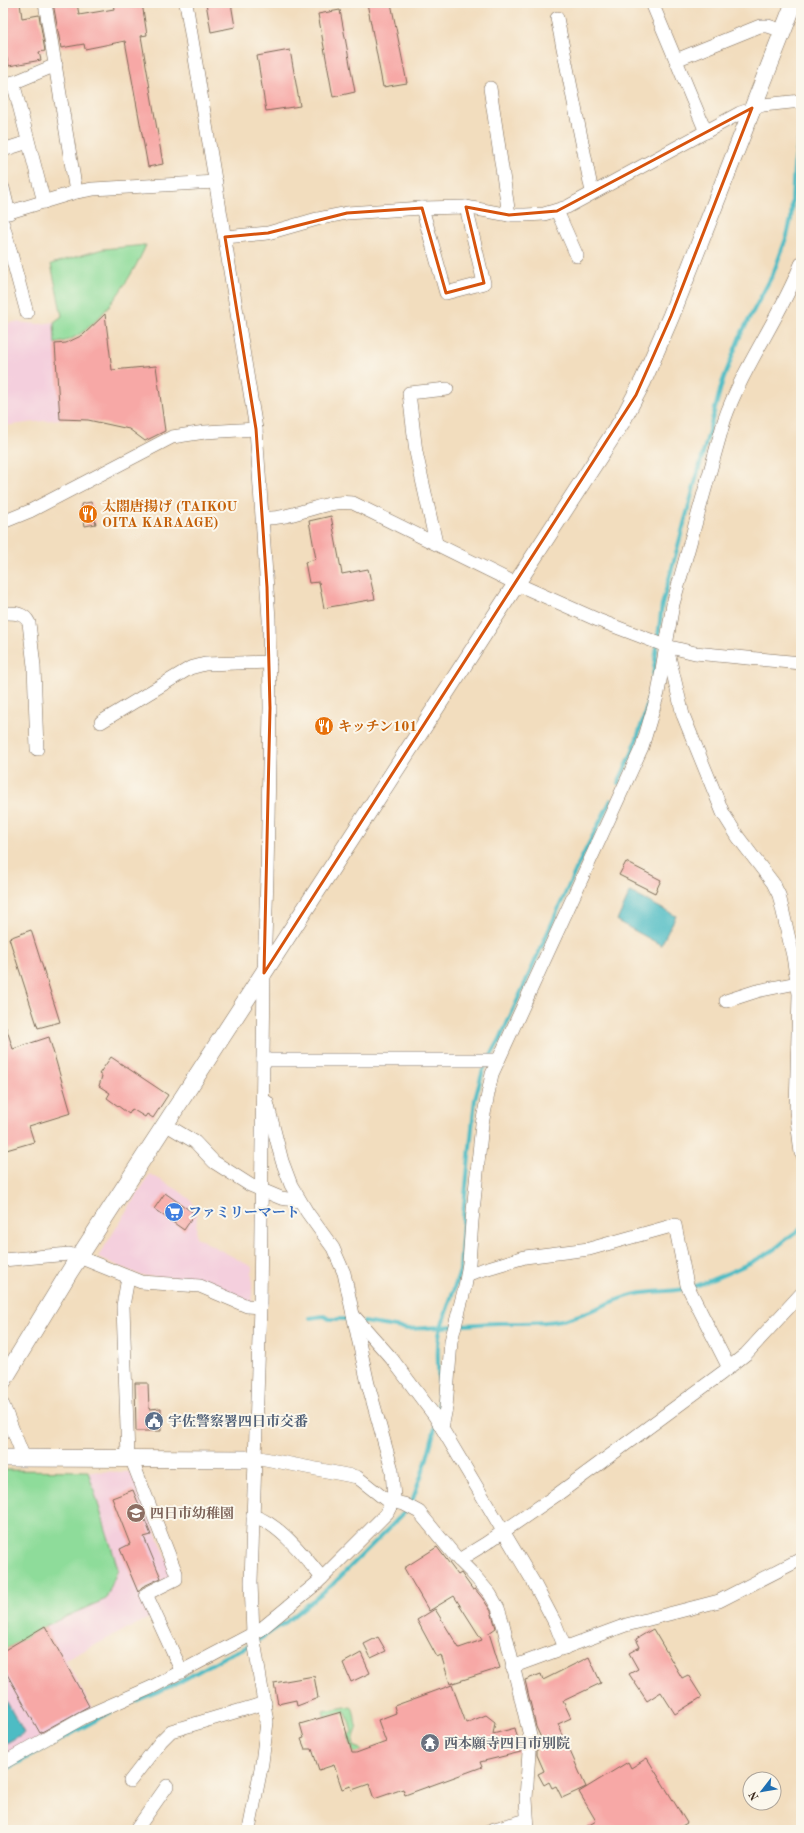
<svg xmlns="http://www.w3.org/2000/svg" width="804" height="1833" font-family="'Old Standard TT','Noto Serif JP',serif">
<style>
.built{fill:#f4cfdd}
.green{fill:#8edc9a;stroke:#64835c}
.water{fill:#4dbcc4;stroke:#447371}
.lines{fill:none;stroke-linecap:round;stroke-linejoin:round}
.stream{stroke:#4dbcc4;stroke-width:4}
.building{fill:#f7a8a6}
.minor-casing{stroke:#7b6956;stroke-width:14}
.tertiary-casing{stroke:#7b6956;stroke-width:18}
.minor{stroke:#fff;stroke-width:13}
.tertiary{stroke:#fff;stroke-width:17}
.marked{fill:none;stroke:#d7540e;stroke-width:3;stroke-linejoin:round}
.labels{text-anchor:middle;stroke-width:4;stroke-linejoin:round;paint-order:stroke}
.food-label{font-size:14px;font-weight:bold;fill:#c56008;stroke:#fbf7ec;text-anchor:start}
.shop-label{font-size:14px;font-weight:bold;fill:#366cbe;stroke:#fbf7ec;text-anchor:start}
.service-label{font-size:14px;font-weight:bold;fill:#4e5e75;stroke:#fbf7ec;text-anchor:start}
.education-label{font-size:14px;font-weight:bold;fill:#785e54;stroke:#fbf7ec;text-anchor:start}
.worship-label{font-size:14px;font-weight:bold;fill:#5b616d;stroke:#fbf7ec;text-anchor:start}
</style>
<rect width="100%" height="100%" fill="#fbf7ec"/>
<filter id="ink" filterUnits="userSpaceOnUse"><feTurbulence type="fractalNoise" baseFrequency=".025" numOctaves="2"/><feDisplacementMap in="SourceGraphic" scale="8" xChannelSelector="R" yChannelSelector="G"/><feConvolveMatrix kernelMatrix="1 2 1 2 8 2 1 2 1" color-interpolation-filters="sRGB"/></filter>
<filter id="wash" filterUnits="userSpaceOnUse"><feTurbulence type="fractalNoise" baseFrequency=".012" numOctaves="4" result="noise"/><feDisplacementMap in="SourceGraphic" scale="16" xChannelSelector="R" yChannelSelector="G"/><feGaussianBlur stdDeviation="0.9" result="paint"/><feColorMatrix in="noise" values="0 0 0 0 0 0 0 0 0 0 0 0 0 0 0 0 0 1.4 0 .05"/><feComposite in="paint" operator="in"/></filter>
<g filter="url(#wash)">
<rect width="100%" height="100%" fill="#f2ddbe"/>
<!-- built -->
<g class="built">
<polygon points="14,322 39,324 54,322 60,419 3,426 3,325"/>
<polygon points="150,1174 178,1190 191,1200 197,1213 196,1237 252,1267 252,1303 200,1279 142,1276 98,1257"/>
<polygon points="3,1470 129,1472 135,1480 173,1574 169,1578 139,1592 151,1617 65,1660 93,1709 3,1760"/>
</g>
<!-- green -->
<g class="green">
<path d="M146,245C133,275 103,323 73,338C67,341 61,342 55,344L54,322L62,316L51,264L103,249Z"/>
<polygon points="3,1470 88,1471 118,1569 106,1599 45,1626 3,1651"/>
<path d="M351,1706C356,1713 354,1721 357,1729L353,1740L354,1746L361,1749L362,1755L354,1754L348,1735L352,1732L346,1712L325,1718L323,1711Z"/>
</g>
<!-- water -->
<g class="water">
<polygon points="630,892 676,916 661,945 617,921"/>
<polygon points="3,1695 24,1733 3,1745"/>
</g>
<g class="lines">
<!-- stream -->
<g class="stream">
<polyline points="618,783 632,753 644,717 652,685 662,605 722,383 740,336 773,274 787,236 791,219 794,167 801,125"/>
<polyline points="310,1318 324,1316 329,1319 351,1319"/>
<polyline points="364,1322 408,1329 441,1327 460,1271 464,1205 475,1099 483,1070 500,1039 578,865 611,800"/>
<path d="M437,1415C443,1386 433,1355 441,1327C462,1326 484,1322 505,1323C524,1323 542,1324 562,1320C588,1315 610,1300 636,1294C658,1290 680,1293 701,1284C724,1275 749,1265 770,1252C781,1245 789,1235 801,1229"/>
<polyline points="126,1705 176,1684 226,1656 249,1646 286,1622 332,1585 410,1507 426,1462 436,1424"/>
<polyline points="3,1771 111,1712"/>
</g>
</g>
<g id="blocks">
<!-- building -->
<g class="building">
<polygon points="3,3 20,3 22,18 39,15 45,51 39,52 41,60 9,66 3,44"/>
<polygon points="53,3 77,3 79,15 114,9 113,3 142,3 147,35 141,36 163,164 148,167 125,41 85,49 84,44 61,48"/>
<polygon points="206,3 231,3 235,27 211,32"/>
<polygon points="367,3 391,3 407,83 383,87"/>
<polygon points="340,10 355,92 333,97 318,14"/>
<polygon points="290,50 300,106 266,111 257,56"/>
<polygon points="105,314 112,370 156,366 165,431 145,441 129,429 88,420 60,419 55,344 66,343 83,335"/>
<polygon points="91,502 96,524 85,526 81,504"/>
<polygon points="331,516 342,574 368,569 375,599 324,608 319,582 309,583 305,562 316,559 309,521"/>
<polygon points="626,862 661,880 655,893 619,875"/>
<polygon points="31,930 60,1022 38,1028 9,938"/>
<polygon points="3,1027 6,1027 13,1049 49,1037 71,1113 29,1126 34,1142 3,1151"/>
<polygon points="111,1057 168,1095 153,1118 147,1114 145,1117 132,1109 129,1114 107,1098 110,1093 99,1086 102,1076 99,1074"/>
<polygon points="165,1193 195,1214 184,1230 154,1209"/>
<polygon points="135,1383 148,1383 149,1409 161,1408 161,1431 136,1431"/>
<polygon points="133,1490 151,1535 144,1537 161,1578 142,1587 138,1592 120,1549 130,1544 112,1498"/>
<polygon points="437,1547 458,1575 461,1573 473,1590 475,1589 483,1599 491,1611 496,1628 489,1633 500,1668 450,1684 441,1655 437,1657 417,1620 435,1609 459,1648 482,1640 454,1596 429,1611 404,1568"/>
<polygon points="45,1626 89,1706 40,1733 3,1667 3,1651"/>
<polygon points="653,1629 682,1678 688,1675 702,1697 675,1714 661,1692 647,1701 629,1674 638,1669 629,1653 640,1647 636,1639"/>
<polygon points="378,1637 386,1651 371,1658 364,1644"/>
<polygon points="361,1653 370,1673 351,1682 343,1663"/>
<polygon points="589,1657 601,1683 563,1701 571,1718 558,1724 586,1787 562,1798 556,1786 552,1788 549,1782 544,1785 538,1774 544,1771 537,1755 537,1745 543,1742 536,1727 525,1680 541,1674 543,1680"/>
<polygon points="314,1676 318,1698 297,1706 296,1700 278,1704 274,1683"/>
<polygon points="452,1685 466,1723 486,1715 495,1722 493,1734 515,1728 521,1752 480,1762 482,1767 405,1795 403,1789 374,1799 369,1784 352,1790 351,1786 342,1789 334,1765 319,1770 312,1749 305,1749 301,1739 304,1738 300,1724 341,1712 352,1753 356,1753 386,1742 378,1720 396,1713 394,1706"/>
<polygon points="647,1758 687,1823 675,1830 581,1830 596,1821 579,1792 628,1762 631,1768"/>
</g>
</g>
</g>
<g filter="url(#ink)">
<use href="#blocks" fill-opacity="0" stroke="#7b6956" stroke-width="1"/>
<g class="lines">
<!-- minor casing -->
<g class="minor-casing">
<g id="minor">
<polyline points="45,3 76,192"/>
<polyline points="186,3 256,429 269,619 270,708 267,876 264,973 260,1307 251,1582 253,1634 267,1722 262,1763 249,1830"/>
<polyline points="652,3 706,132"/>
<polyline points="557,18 592,192"/>
<polyline points="676,60 760,26 768,26 783,31"/>
<polyline points="13,82 44,202"/>
<polyline points="3,87 56,65"/>
<polyline points="490,88 509,215"/>
<polyline points="3,150 28,142"/>
<polyline points="3,188 9,213"/>
<polyline points="422,208 446,293 484,283 466,207"/>
<polyline points="557,211 577,256"/>
<polyline points="3,214 76,192 93,189 216,182"/>
<polyline points="3,224 27,313"/>
<polyline points="225,237 268,233 317,219 347,213 422,208 466,207 509,215 525,215 544,214 567,207 740,113 763,105 801,101"/>
<path d="M263,518C294,520 322,499 353,503L517,584L598,620L666,646L695,653L801,663"/>
<polyline points="3,522 30,511 172,437 205,432 256,429"/>
<polyline points="436,543 416,452 409,393 447,389"/>
<path d="M3,613C13,613 24,612 29,623L34,666L37,749"/>
<polyline points="668,652 683,715 723,813 738,837 773,883 779,895 793,956 799,994 796,1111 801,1153"/>
<polyline points="101,722 190,668 205,664 270,662"/>
<polyline points="726,1001 757,991 797,983"/>
<polyline points="263,1060 498,1060"/>
<polyline points="165,1124 195,1142 214,1162 250,1185 281,1198 300,1201"/>
<polyline points="3,1260 69,1254 79,1257 141,1282 200,1286 247,1306 260,1307"/>
<polyline points="468,1274 525,1257 589,1249 675,1225 687,1285 729,1368"/>
<polyline points="353,1315 392,1359 434,1415 534,1583 555,1623 565,1648"/>
<polyline points="3,1405 24,1458"/>
<path d="M442,1428L446,1408L451,1341L465,1287L469,1263L472,1221L482,1124L492,1074L642,747L658,693L673,604L724,421C743,366 780,318 801,264"/>
<polyline points="255,1457 357,1477 386,1500 404,1504 419,1512 456,1557 472,1573 490,1594 498,1608 503,1624 530,1736 526,1799 528,1830"/>
<polyline points="128,1458 123,1306 128,1278"/>
<polyline points="131,1458 176,1573 176,1579 146,1594 182,1672"/>
<path d="M253,1516C279,1523 306,1558 322,1578"/>
<polyline points="459,1560 485,1544 558,1494 722,1373 746,1354 801,1294"/>
<polyline points="512,1667 626,1625 719,1601 801,1559"/>
<polyline points="3,1763 84,1717 150,1688 260,1630 317,1583 387,1513 394,1499 392,1470 368,1384 344,1273 333,1248 307,1212 291,1185 282,1161 267,1102"/>
<polyline points="130,1781 161,1741 171,1731 265,1703"/>
<polyline points="136,1830 167,1786"/>
<polyline points="491,1830 527,1820"/>
</g>
</g>
<!-- tertiary casing -->
<g class="tertiary-casing">
<g id="tertiary">
<polyline points="3,1381 70,1271 622,421 643,381 671,316 794,3"/>
<polyline points="3,1458 255,1459"/>
</g>
</g>
<!-- minor -->
<use href="#minor" class="minor"/>
<!-- tertiary -->
<use href="#tertiary" class="tertiary"/>
</g>
</g>
<!-- marked area -->
<path class="marked" d="M752,108L671,316L636,395L264,973L270,708L267,587L256,429L225,237L268,233L347,213L422,208L446,293L484,283L466,207L509,215L557,211Z"/>
<!-- icons -->
<defs>
<g id="restaurant-disc" transform="scale(1)"><circle r="9.5" fill="#e8710a" stroke="#fbf7ec"/><path d="M-5-6h1v4h1v-4h1v4h1v-4h1v5L-1.5 .5V6h-2V.5L-5-1ZM5-6V6H3V1.5H1.5Q1.5-4 5-6Z" fill="#fff"/></g>
<g id="supermarket-disc" transform="scale(1)"><circle r="9.5" fill="#3f7fe0" stroke="#fbf7ec"/><path d="M-6-5.5h2.5l.6 2H6L4.5 2H-2.5L-4.4-4H-6ZM-1.5 3.2a1.3 1.3 0 1 0 .1 0ZM3 3.2a1.3 1.3 0 1 0 .1 0Z" fill="#fff"/></g>
<g id="civic-disc" transform="scale(1)"><circle r="9.5" fill="#5c6f8a" stroke="#fbf7ec"/><path d="M-.6-6.5H3V-4.5H.6V-3L4-1V1h2V6H-6V1h2V-1L-.6-3ZM-1.2 2.5V6h2.4V2.5Z" fill="#fff"/></g>
<g id="school-disc" transform="scale(1)"><circle r="9.5" fill="#8d6e63" stroke="#fbf7ec"/><path d="M0-5L7-2L0 1L-7-2ZM-4 1L0 2.5L4 1V4Q0 6-4 4Z" fill="#fff"/></g>
<g id="temple-disc" transform="scale(1)"><circle r="9.5" fill="#6b7280" stroke="#fbf7ec"/><path d="M0-6L5-2H3V0L6.5 2.5H4V6H1.5V3h-3V6H-4V2.5H-6.5L-3 0V-2H-5Z" fill="#fff"/></g>
</defs>
<g fill-rule="evenodd">
<use href="#restaurant-disc" x="88" y="514"/>
<use href="#restaurant-disc" x="324" y="726"/>
<use href="#supermarket-disc" x="174" y="1212"/>
<use href="#civic-disc" x="154" y="1421"/>
<use href="#school-disc" x="136" y="1513"/>
<use href="#temple-disc" x="430" y="1743"/>
</g>
<g class="labels">
<!-- food labels -->
<g class="food-label">
<text x="102" y="511">太閤唐揚げ (TAIKOU<tspan x="102" dy="16">OITA KARAAGE)</tspan></text>
<text x="338" y="731">キッチン101</text>
</g>
<!-- shop labels -->
<g class="shop-label">
<text x="188" y="1217">ファミリーマート</text>
</g>
<!-- service labels -->
<g class="service-label">
<text x="168" y="1426">宇佐警察署四日市交番</text>
</g>
<!-- education labels -->
<g class="education-label">
<text x="150" y="1518">四日市幼稚園</text>
</g>
<!-- worship labels -->
<g class="worship-label">
<text x="444" y="1748">西本願寺四日市別院</text>
</g>
</g>
<!-- margin -->
<rect width="804" height="1833" fill="none" stroke="#fbf7ec" stroke-width="16"/>
<!-- north arrow -->
<g transform="translate(762 1791) rotate(239)"><circle r="19" fill="#fbf7ec" stroke="#aea59a"/>
<path d="M0-3L7 15L0 10L-7 15Z" fill="#1f6fb2"/>
<text y="-6" font-size="11" font-weight="bold" text-anchor="middle" fill="#3b2a1e">N</text>
</g>
</svg>
